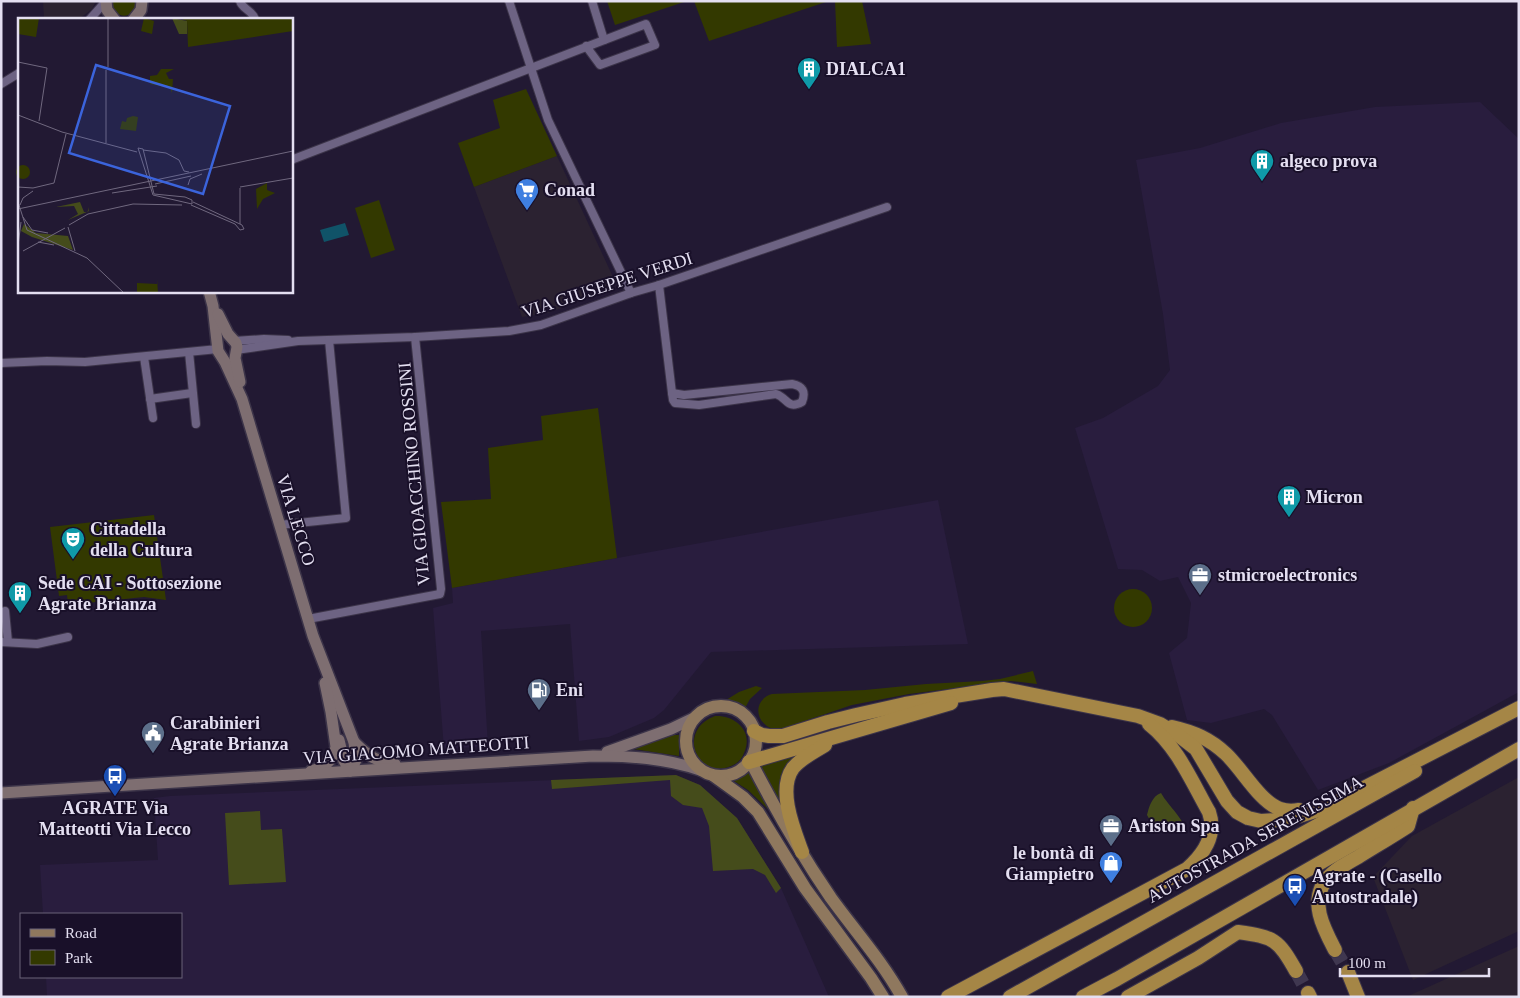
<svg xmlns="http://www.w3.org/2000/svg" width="1520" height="998" font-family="'Times New Roman',serif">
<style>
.commercial{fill:#2b2231}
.built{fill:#291d3e}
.green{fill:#333900}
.forest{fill:#454c1b}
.water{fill:#105368}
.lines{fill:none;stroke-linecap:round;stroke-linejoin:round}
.highway-tunnel{stroke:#3f3750;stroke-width:14;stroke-dasharray:14 7;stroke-linecap:butt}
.street-casing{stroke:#3c3449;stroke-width:10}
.secondary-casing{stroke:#3c3449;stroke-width:14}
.primary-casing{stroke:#3c3449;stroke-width:15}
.highway-casing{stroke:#3c3449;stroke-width:16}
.street{stroke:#6d6383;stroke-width:8}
.secondary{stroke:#7e6e71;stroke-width:11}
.primary{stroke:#8f785e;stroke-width:12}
.highway{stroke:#a58646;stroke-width:14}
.labels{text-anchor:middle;stroke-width:4;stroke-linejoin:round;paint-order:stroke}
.poi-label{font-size:18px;font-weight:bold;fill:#e4dff1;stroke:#191029;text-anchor:start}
.street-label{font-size:18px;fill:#e4dff1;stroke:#191029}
.inset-road{fill:none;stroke:#70687f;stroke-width:1}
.view{fill:#3b64dc;fill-opacity:0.15;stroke:#3b64dc;stroke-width:2.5}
.inset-edge{fill:none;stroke:#e4dff1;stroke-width:2.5}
</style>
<rect width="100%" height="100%" fill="#221933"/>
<!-- commercial -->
<g class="commercial">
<polygon points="43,1 96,1 92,9 79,19 44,19"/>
<polygon points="557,156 613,277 609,290 548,313 522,317 474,187"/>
<polygon points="1519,777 1519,931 1413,980 1373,877 1412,836"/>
<polygon points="1519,946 1519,997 1406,997"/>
</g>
<!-- built -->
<g class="built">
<polygon points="1480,102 1519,139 1519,692 1389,763 1318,790 1272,715 1264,709 1211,723 1187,720 1169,653 1187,638 1191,603 1178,577 1160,581 1142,570 1118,569 1075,428 1103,418 1158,386 1170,370 1163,314 1136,160 1200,148 1281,123 1375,107"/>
<polygon points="938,500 968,644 711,652 664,710 654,718 609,737 579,741 570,624 481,631 488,746 444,749 433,608 453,603 452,588"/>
<polygon points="676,775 700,785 737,818 781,888 829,997 47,997 46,977 181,977 181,914 43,914 40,865 158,860 154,798 170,796"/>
</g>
<!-- green -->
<g class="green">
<path d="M112,1H136C136,21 112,20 112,1Z"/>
<polygon points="607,1 687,1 615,25"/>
<polygon points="694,1 829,1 709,41"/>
<polygon points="835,1 862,1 871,44 837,47"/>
<polygon points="526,89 557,156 474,187 458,143 500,128 493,100"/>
<polygon points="379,200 395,250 371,258 355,208"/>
<polygon points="598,408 617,558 452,588 441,502 491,499 488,448 543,440 541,416"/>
<polygon points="154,515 166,600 144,597 68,605 67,595 59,596 50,527"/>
<circle cx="1133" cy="608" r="19"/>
<path d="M1033,671L1037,684L1011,681L909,694L852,705L778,730C755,727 751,700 772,694L865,690L926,684L982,681L1000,679Z"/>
<polygon points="756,686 762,688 750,699 745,708 732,701 726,700 739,692"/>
<path d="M715,716C735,715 754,731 744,753C742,759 737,764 731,766C697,781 676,730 715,716Z"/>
<polygon points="674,735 679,735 679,756 633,749"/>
<path d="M801,752C783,767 777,782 781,805L758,765Z"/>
<polygon points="750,772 774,815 748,790 734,781"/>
</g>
<!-- forest -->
<g class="forest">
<polygon points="676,775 700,785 737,818 781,888 776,893 765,875 753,869 713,871 709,826 702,808 683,805 671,796 670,780 552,789 551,780"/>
<path d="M1161,793C1169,807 1184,818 1187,834L1183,830L1176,831L1151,822L1147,815C1149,807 1152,796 1161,793Z"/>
<polygon points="260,811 261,830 282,829 286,882 229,885 225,813"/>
</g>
<!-- water -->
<polygon class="water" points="345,223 349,235 324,242 320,230"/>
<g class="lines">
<!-- highway-tunnel -->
<g class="highway-tunnel">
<polyline points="1335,950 1348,972"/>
<polyline points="1296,971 1308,993"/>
</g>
<!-- street casing -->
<g class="street-casing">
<g id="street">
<path d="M240,1C242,9 252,10 255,19"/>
<polyline points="509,1 548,120 631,293"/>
<polyline points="592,1 604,40"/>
<polyline points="90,19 106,1"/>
<polyline points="1,84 19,73"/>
<polyline points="291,160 646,24 655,45 600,65 586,46"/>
<polyline points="659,285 672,393"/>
<polyline points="234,341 264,339 288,340"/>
<polyline points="236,350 298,341 415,337 509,331 541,325 631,293 659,285 887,207"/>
<polyline points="189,352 196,424"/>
<polyline points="144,357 153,418"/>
<polyline points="1,363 47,361 85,362 218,349"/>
<path d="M792,384C803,386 806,392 802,402C787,410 788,398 776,394L699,405L675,403L673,400L672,393L684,395Z"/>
<polyline points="150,399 192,393"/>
<polyline points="279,525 346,518 329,340"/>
<polyline points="5,611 8,642"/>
<polyline points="308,619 440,594 441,589 415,337"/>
<polyline points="1,642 37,644 68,637"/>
</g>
</g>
<!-- secondary casing -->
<g class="secondary-casing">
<g id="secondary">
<polyline points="106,1 107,10 114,19"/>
<polyline points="134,19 141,10 142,1"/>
<polyline points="209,291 213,306 218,351 225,362 242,399 313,636 354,742 356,760 350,771"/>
<polyline points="218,314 228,334 236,343 237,347 235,358 240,382"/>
<polyline points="339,740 344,761 350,771"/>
<path d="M354,742C367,755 376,762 395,764"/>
<polyline points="607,752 671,729 696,717"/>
<path d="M311,771C325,767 333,761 336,747L331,712L325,683"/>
<path d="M1,793L593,756C630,756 665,758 700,770"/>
</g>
</g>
<!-- primary casing -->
<g class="primary-casing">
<g id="primary">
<circle cx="721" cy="741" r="35"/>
<path d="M750,760C774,807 801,854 831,898C855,931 882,961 902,997"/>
<polyline points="714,776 743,797 758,812 805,888 871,978 883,997"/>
</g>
</g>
<!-- highway casing -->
<g class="highway-casing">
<g id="highway">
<path d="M1172,727C1194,732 1210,739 1226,754C1243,770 1259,801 1280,809C1286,811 1293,811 1299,810"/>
<polyline points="754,731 762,735 769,736 783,736 828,722 856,715 905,704 992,690 1004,689 1138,716 1160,724 1178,735 1196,749 1227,801 1237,812 1248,818 1261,821 1278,820 1299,816 1325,808 1519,708"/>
<polyline points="749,762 951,703"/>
<path d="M802,852C794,830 777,790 793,768C801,758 814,752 825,745"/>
<path d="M1335,950C1324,929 1309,902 1326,880C1334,870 1347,863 1358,857C1374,847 1391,837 1408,826L1413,808"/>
<polyline points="1348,972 1358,997"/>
<polyline points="1308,993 1310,997"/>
<path d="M948,997L1187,869C1203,855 1217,835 1209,812C1192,782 1177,746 1149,724"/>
<polyline points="1010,997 1415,771"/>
<polyline points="1083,997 1117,979 1519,749"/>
<path d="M1128,997L1198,958L1238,932C1274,937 1278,939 1296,971"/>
</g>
</g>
<!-- street -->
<use href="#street" class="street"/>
<!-- secondary -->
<use href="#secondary" class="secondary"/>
<!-- primary -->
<use href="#primary" class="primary"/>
<!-- highway -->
<use href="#highway" class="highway"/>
</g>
<!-- icons -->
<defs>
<g id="building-pin" transform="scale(1.25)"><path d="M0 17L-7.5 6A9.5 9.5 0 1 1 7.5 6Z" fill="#0f9aa8" stroke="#191029"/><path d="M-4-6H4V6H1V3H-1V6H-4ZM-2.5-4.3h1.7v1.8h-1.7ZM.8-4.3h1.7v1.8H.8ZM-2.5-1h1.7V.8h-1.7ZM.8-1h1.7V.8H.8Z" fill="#fff"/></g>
<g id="supermarket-pin" transform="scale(1.25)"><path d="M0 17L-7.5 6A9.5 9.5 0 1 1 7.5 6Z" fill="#3f7fe0" stroke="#191029"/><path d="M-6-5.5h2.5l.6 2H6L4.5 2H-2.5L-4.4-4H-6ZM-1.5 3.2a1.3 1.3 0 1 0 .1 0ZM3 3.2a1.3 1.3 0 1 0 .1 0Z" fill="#fff"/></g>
<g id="theatre-pin" transform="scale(1.25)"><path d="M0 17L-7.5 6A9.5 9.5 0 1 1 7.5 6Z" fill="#0f9aa8" stroke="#191029"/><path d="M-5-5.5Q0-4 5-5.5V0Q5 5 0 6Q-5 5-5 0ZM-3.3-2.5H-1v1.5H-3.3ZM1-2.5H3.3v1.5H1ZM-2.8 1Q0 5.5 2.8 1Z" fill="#fff"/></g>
<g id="office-pin" transform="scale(1.25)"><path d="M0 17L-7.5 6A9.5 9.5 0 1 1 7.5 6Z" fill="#5c6f8a" stroke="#191029"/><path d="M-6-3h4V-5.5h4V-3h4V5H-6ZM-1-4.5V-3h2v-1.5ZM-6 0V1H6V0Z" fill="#fff"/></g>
<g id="fuel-pin" transform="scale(1.25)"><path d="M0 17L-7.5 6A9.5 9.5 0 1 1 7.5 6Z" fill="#5c6f8a" stroke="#191029"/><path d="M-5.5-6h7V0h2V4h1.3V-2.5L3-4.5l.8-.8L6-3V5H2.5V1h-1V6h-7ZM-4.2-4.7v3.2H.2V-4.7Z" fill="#fff"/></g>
<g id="civic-pin" transform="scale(1.25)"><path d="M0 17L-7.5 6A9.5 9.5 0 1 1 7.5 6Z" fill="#5c6f8a" stroke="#191029"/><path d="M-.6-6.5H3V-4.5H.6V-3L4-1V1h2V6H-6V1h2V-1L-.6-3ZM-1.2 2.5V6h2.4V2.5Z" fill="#fff"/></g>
<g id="bus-pin" transform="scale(1.25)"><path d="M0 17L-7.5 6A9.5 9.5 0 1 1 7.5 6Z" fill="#1a4fb4" stroke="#191029"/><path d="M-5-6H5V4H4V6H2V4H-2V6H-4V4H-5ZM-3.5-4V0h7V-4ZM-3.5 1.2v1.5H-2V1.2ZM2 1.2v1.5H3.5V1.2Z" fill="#fff"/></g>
<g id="shop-pin" transform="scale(1.25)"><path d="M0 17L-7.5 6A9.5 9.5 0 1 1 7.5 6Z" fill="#3f7fe0" stroke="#191029"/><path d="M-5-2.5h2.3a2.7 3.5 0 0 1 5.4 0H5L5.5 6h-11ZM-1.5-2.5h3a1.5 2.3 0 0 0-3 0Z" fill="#fff"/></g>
</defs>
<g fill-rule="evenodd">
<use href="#building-pin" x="809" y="69"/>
<use href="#building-pin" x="1262" y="161"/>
<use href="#supermarket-pin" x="527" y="190"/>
<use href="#building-pin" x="1289" y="497"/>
<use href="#theatre-pin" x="73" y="539"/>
<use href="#office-pin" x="1200" y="575"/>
<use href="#building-pin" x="20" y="593"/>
<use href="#fuel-pin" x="539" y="690"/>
<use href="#civic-pin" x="153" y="733"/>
<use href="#bus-pin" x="115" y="776"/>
<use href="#office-pin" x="1111" y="826"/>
<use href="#shop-pin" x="1111" y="863"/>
<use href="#bus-pin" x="1295" y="886"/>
</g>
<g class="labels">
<!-- poi labels -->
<g class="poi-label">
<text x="826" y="75">DIALCA1</text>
<text x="1280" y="167">algeco prova</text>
<text x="544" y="196">Conad</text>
<text x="1306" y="503">Micron</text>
<text x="90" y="535">Cittadella<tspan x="90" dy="21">della Cultura</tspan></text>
<text x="1218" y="581">stmicroelectronics</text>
<text x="38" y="589">Sede CAI - Sottosezione<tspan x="38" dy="21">Agrate Brianza</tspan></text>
<text x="556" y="696">Eni</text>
<text x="170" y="729">Carabinieri<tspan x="170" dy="21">Agrate Brianza</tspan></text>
<text x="115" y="814" text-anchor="middle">AGRATE Via<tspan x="115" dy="21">Matteotti Via Lecco</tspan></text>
<text x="1128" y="832">Ariston Spa</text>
<text x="1094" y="859" text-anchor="end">le bontà di<tspan x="1094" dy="21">Giampietro</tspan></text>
<text x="1312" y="882">Agrate - (Casello<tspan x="1312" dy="21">Autostradale)</tspan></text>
</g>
<!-- street labels -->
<g class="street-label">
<text transform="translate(607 285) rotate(-18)" y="6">VIA GIUSEPPE VERDI</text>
<text transform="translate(414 474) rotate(-95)" y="6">VIA GIOACCHINO ROSSINI</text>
<text transform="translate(296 520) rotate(73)" y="6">VIA LECCO</text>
<text transform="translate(416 750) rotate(-4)" y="6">VIA GIACOMO MATTEOTTI</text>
<text transform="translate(1255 839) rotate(-29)" y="6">AUTOSTRADA SERENISSIMA</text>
</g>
</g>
<!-- overview -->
<g transform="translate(18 18)">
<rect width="275" height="275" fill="#221933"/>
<path d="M0,0H21L18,19L0,16ZM126,0L136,3L134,16L123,13ZM161,0H275V13L170,29L169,3ZM143,51H156L148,55L151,61H155L154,75L152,70L132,66V58L139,57ZM115,98L120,99L118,113L102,111L104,103L108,104L109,100ZM-2 154a7 7 0 1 1 14 0a7 7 0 1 1-14 0ZM249,165V172L257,175L245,181L239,191L238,171ZM139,261L140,275H119V265L139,266Z" fill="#333900"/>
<path d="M154,0L169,3V16H161ZM62,184L66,194H70L71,189V193L50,202L60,196L56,188L38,189ZM6,206L18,215L50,218L55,232L14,219L3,213Z" fill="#454c1b"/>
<path class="inset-road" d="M0,44L29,50L21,103M90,49V0M88,52V125M0,97L44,114L119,134M120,130L125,131L136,176L167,179L174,182V186L135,177ZM125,132L148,135L161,142L166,153L171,154M137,166L173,158M170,167L172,161L184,156M0,169L15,170L36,165L48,116M222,169L275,160M222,170V206M94,175L139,168M0,184L9,212L69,240L106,275M2,187L5,180L15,173M173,187L217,206L222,212L226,211L224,207L175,184M0,191L275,133M5,199L14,212L30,215M51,207L70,196L115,186L164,187M50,209L57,233M20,224L36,227M0,228L3,204M5,233L47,210"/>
<path class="view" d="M78,47L212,88L185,176L51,135Z"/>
<rect width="275" height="275" class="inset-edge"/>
</g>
<!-- border -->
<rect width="1520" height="998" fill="none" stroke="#e4dff1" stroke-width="5"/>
<!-- legend -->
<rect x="20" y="913" width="162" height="65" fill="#191029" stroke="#6a6379"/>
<rect x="30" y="929" width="25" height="8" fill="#8f785e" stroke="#6a6379"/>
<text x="65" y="938" font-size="15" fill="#e4dff1">Road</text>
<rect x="30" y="950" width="25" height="15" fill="#333900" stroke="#6a6379"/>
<text x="65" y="963" font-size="15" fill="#e4dff1">Park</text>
<!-- scale -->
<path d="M1340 968v8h149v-8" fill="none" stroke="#e4dff1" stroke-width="2.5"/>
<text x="1348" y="968" font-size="15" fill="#e4dff1" stroke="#191029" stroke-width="4" paint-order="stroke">100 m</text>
</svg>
